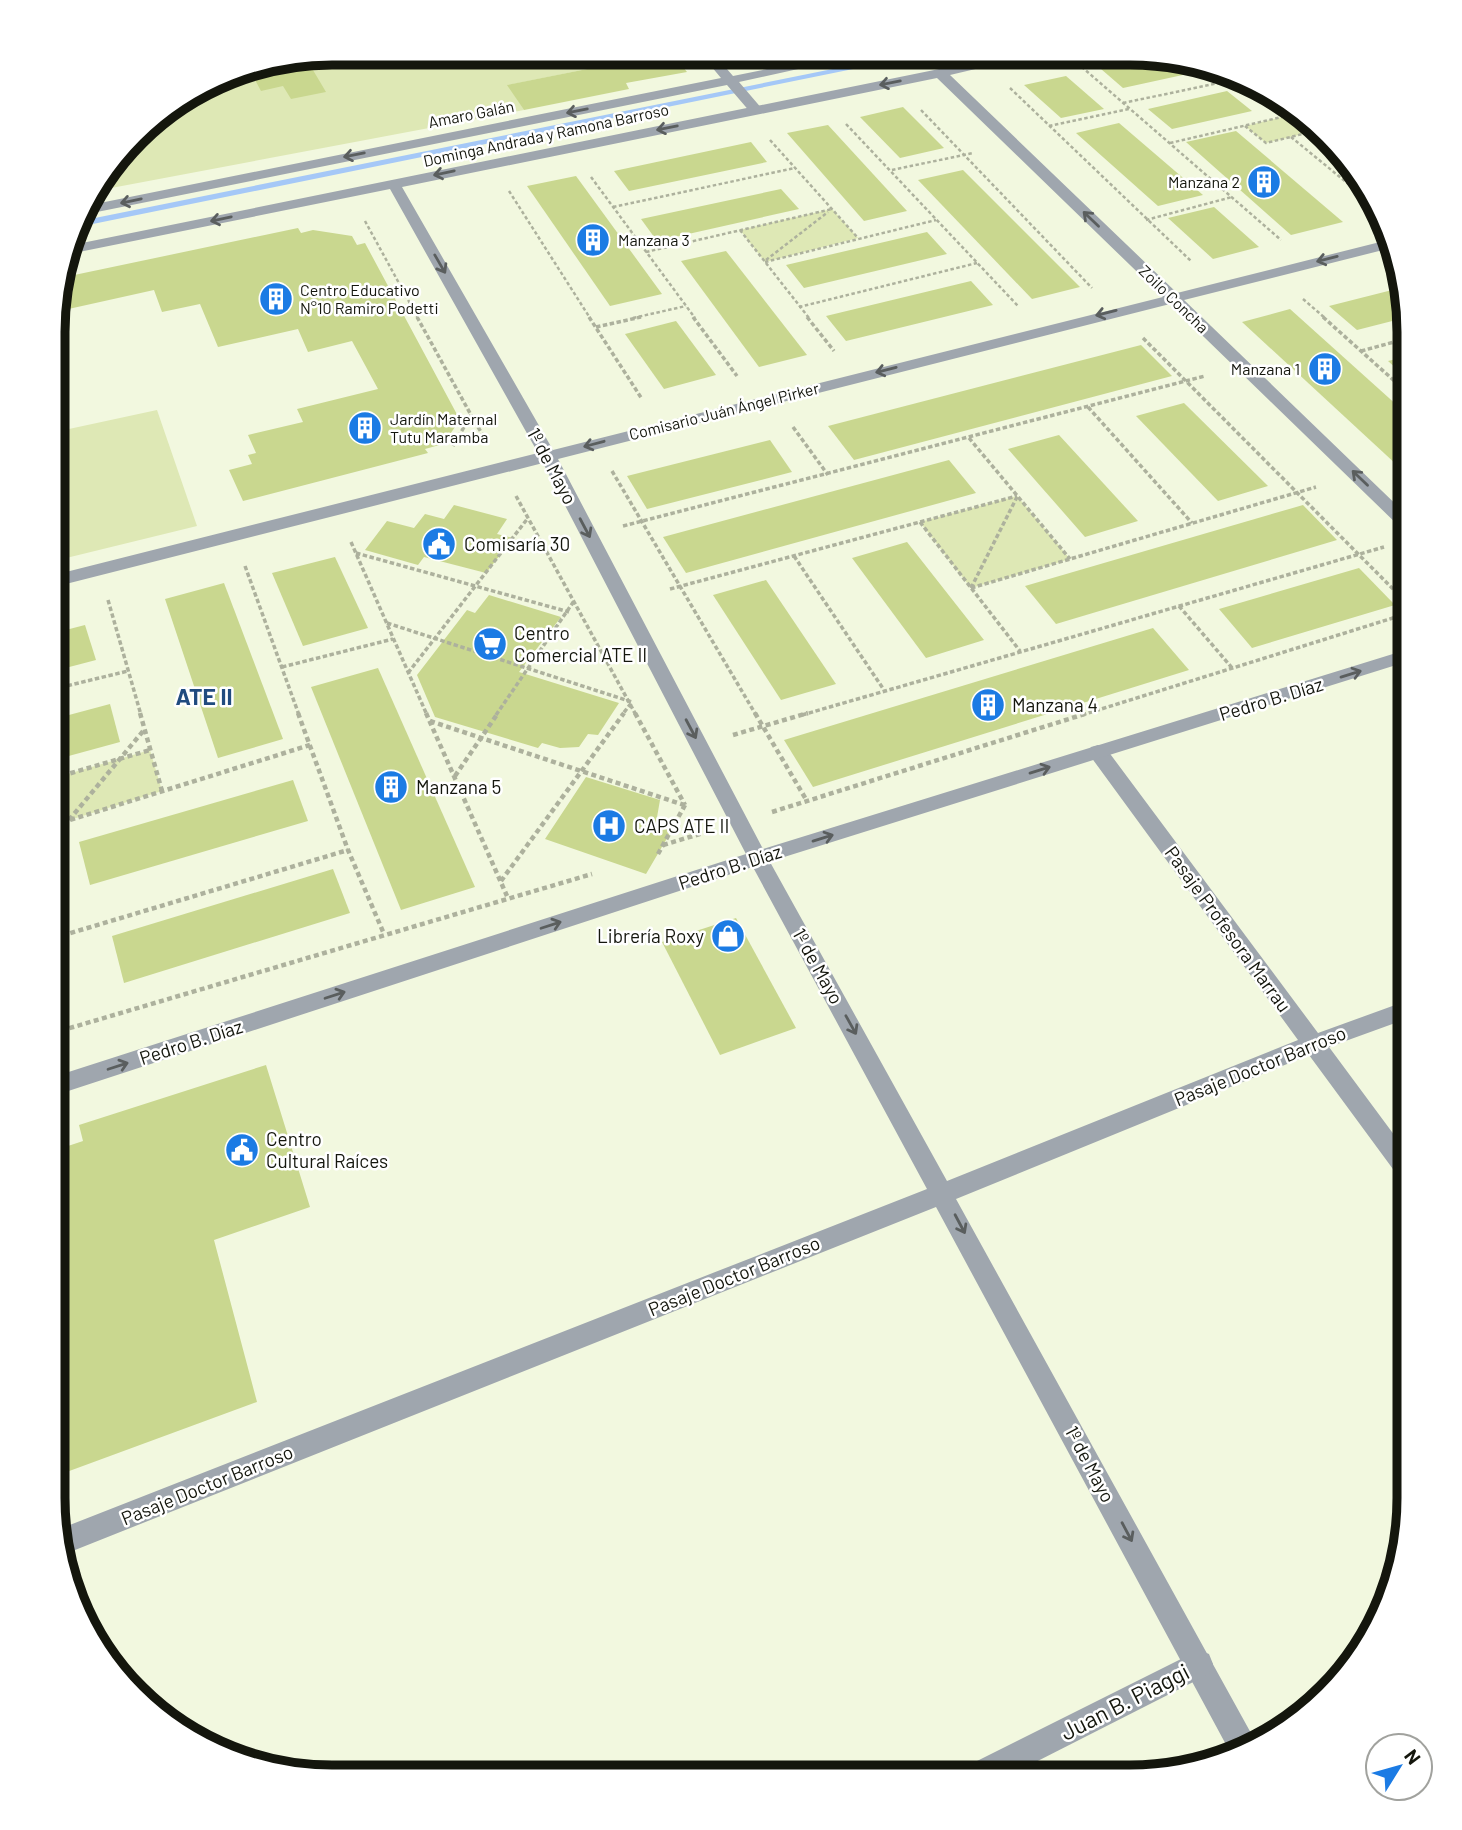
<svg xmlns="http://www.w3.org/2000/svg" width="1462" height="1830" font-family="Barlow,sans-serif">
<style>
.green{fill:#dee8b5}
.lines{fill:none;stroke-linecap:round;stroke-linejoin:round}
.stream{fill:#a5c8f7;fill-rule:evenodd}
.building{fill:#c9d78f}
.path-far2{stroke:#adb19d;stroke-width:2.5;stroke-dasharray:3.5 2.5;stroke-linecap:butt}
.path-far1{stroke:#adb19d;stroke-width:3.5;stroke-dasharray:4.5 2.5;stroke-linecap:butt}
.path{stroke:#adb19d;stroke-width:4.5;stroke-dasharray:5 3.5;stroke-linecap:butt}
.service{fill:#9fa6ae;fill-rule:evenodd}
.minor{fill:#9fa6ae;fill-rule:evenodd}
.oneway{stroke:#5a5e5e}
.labels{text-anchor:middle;stroke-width:5;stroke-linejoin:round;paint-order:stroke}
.far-street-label{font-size:16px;fill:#14160d;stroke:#fff}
.far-poi-label{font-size:16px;fill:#14160d;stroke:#fff;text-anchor:start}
.street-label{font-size:19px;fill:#14160d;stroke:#fff}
.poi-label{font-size:19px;fill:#14160d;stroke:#fff;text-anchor:start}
.quarter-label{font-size:23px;font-weight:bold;fill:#204b7f;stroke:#fff}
.near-street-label{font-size:23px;fill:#14160d;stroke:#fff}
.rim{fill:none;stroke:#14160d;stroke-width:9}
</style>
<rect width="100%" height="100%" fill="#f2f8df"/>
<!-- green -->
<g class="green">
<polygon points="331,53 638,53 608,59 612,64 508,85 524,110 90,192 148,121 241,67"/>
<polygon points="1253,93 1290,105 1315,131 1266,143 1245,126 1282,117"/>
<polygon points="832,209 858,238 765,262 740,230"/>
<polygon points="157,410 197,526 54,561 55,432"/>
<polygon points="1017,496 1070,559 971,588 920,522"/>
<polygon points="150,750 162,791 54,825 54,778"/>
</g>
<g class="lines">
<!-- stream -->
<polygon class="stream" points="907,54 927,54 78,227 80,221"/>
</g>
<!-- building -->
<g class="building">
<polygon points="638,53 672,53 687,72 626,83 629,89 524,110 507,85 612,64 608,59"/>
<polygon points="1168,55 1201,71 1123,88 1101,69"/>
<polygon points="310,65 326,92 291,99 283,86 261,91 253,76"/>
<polygon points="1066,76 1104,109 1061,118 1024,85"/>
<polygon points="1227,91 1252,111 1172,129 1148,109"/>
<polygon points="903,107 944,148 900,158 860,117"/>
<polygon points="1119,123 1203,195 1158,206 1076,133"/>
<polygon points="828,125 907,211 864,221 787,133"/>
<polygon points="1236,131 1343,222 1291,235 1186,142"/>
<polygon points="751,142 767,162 629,191 614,171"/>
<polygon points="963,170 1080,287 1032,299 918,180"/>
<polygon points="576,176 662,294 610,306 527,186"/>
<polygon points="781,189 799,209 657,241 641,219"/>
<polygon points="1214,207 1259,247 1213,259 1168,218"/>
<polygon points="298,228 301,233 313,230 352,236 357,245 365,243 460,420 443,444 425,449 428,453 243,501 229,470 252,464 248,455 256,453 248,435 303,422 297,409 378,389 352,341 308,352 298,329 218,347 200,304 162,312 154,290 55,312 55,294 60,278"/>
<polygon points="927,232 947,254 804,288 786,265"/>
<polygon points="726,251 807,355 759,367 681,261"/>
<polygon points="971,281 993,305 846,341 826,316"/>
<polygon points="1404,287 1408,317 1357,330 1329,306"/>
<polygon points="1290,309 1409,416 1409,463 1398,466 1242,322"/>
<polygon points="676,321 716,375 664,389 625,334"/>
<polygon points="1141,345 1172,376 854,460 828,426"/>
<polygon points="1409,356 1409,380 1388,361"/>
<polygon points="1184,403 1268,486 1218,501 1136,416"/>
<polygon points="1059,435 1138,521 1085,537 1008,449"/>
<polygon points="770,440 792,472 647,509 627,476"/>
<polygon points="949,460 976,493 686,573 663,537"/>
<polygon points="454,505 507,519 497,534 513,538 486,573 424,557 418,565 365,550 387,521 414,528 425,514 444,519"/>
<polygon points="1303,505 1337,540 1056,624 1025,586"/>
<polygon points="907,542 984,640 926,658 852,558"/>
<polygon points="335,557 368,628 303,646 272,573"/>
<polygon points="1359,568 1395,605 1252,648 1219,609"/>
<polygon points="766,580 836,684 781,700 713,595"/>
<polygon points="224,583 283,739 218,758 165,599"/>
<polygon points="489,595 561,617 519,672 619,703 598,735 588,734 579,747 560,748 542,743 538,748 435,717 417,675 467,610 475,613"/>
<polygon points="85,625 96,660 54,671 54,633"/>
<polygon points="1153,628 1189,670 813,787 784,740"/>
<polygon points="378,668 475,887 401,910 311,687"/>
<polygon points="110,704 120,742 54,760 54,719"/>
<polygon points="586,777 660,800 656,823 673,828 646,874 545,839"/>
<polygon points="293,780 308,821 90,885 79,842"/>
<polygon points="333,869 350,913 124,983 112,936"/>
<polygon points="736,918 796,1028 720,1055 662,942"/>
<polygon points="266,1065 310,1207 214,1240 257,1402 53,1477 53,1151 83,1141 79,1125"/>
</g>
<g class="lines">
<!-- path-far2 -->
<g class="path-far2">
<polyline points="1068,55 1281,240"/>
<polyline points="1056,67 1118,55"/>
<polyline points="1241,83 1283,117"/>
<polyline points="1010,88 1191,261"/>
<polyline points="1258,94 1290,105"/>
<polyline points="1123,103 1233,80"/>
<polyline points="921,110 1092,288"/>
<polyline points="846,124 1018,306"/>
<polyline points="1049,126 1129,109"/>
<polyline points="1245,126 1266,143 1315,131"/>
<polyline points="1291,137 1379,209"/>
<polyline points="770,140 858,238"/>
<polyline points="1170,143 1299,113"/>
<polyline points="892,170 973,153"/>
<polyline points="591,177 695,318"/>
<polyline points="1343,179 1357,176"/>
<polyline points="509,191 590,318"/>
<polyline points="613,207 795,168"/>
<polyline points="1146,220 1232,197"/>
<polyline points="365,221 418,318"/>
<polyline points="740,230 809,318"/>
<polyline points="646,252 832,209"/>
<polyline points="766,260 828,212"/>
<polyline points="765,262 936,220"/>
<polyline points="1303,299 1325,318"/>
<polyline points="799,307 977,263"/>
<polyline points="633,318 686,306"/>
</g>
<!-- path-far1 -->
<g class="path-far1">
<polyline points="417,317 471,415 453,446"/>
<polyline points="589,317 642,399"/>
<polyline points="693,317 737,376"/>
<polyline points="807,317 834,351"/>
<polyline points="1323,317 1409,394"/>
<polyline points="596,327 641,317"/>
<polyline points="1143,338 1409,605"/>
<polyline points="1361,351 1409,338"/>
<polyline points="1088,407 1192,523"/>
<polyline points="471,415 485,439"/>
<polyline points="793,427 828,475"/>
<polyline points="969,438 1070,559"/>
<polyline points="612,471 756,715"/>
<polyline points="516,496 636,715"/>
<polyline points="920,522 1020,651"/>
<polyline points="623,526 1205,376"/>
<polyline points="351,542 427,715"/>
<polyline points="356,553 569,612"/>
<polyline points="794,556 884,690"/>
<polyline points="245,566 299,715"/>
<polyline points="971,588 1316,487"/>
<polyline points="971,588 1017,497"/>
<polyline points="670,589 1017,496"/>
<polyline points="108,600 141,715"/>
<polyline points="1179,606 1233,669"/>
<polyline points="387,623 632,702 622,715"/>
<polyline points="282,667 393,639"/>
<polyline points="408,673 528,518"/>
<polyline points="54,689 128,671"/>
<polyline points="496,715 574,601"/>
<polyline points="802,715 1384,547"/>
<polyline points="1082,715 1409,613"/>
</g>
<!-- path -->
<g class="path">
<polyline points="140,713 162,791"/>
<polyline points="298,713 348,850 384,934"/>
<polyline points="426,713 507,896"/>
<polyline points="635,713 685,805"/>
<polyline points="755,713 807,801"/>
<polyline points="430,721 684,805"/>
<polyline points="733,735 808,713"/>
<polyline points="455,776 498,713"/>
<polyline points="54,778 150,750"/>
<polyline points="772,812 1088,713"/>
<polyline points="69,820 144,730"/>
<polyline points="54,825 310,745"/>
<polyline points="663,845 703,833"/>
<polyline points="658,854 685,805"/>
<polyline points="501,881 624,713"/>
<polyline points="54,938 348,850"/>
<polyline points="54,989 66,1045"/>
<polyline points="53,1033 592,874"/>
</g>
<!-- service -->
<g class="service">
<polygon points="701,54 714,54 733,76 841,54 866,54 739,82 763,110 756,114 751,113 727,85 82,215 85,206 721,78"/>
<polygon points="1397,653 1409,661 1409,679 1402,678 1388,659"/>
<polygon points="1098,745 1105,747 1318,1033 1409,1000 1409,1018 1329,1047 1409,1155 1409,1183 1401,1180 1309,1055 956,1199 1257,1744 1230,1752 936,1207 60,1556 57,1530 927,1189 748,858 751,853 765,853 947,1181 1298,1040 1091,757 1088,752 1091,747"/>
</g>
<!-- minor -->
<g class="minor">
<path d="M1013,54L1035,55L950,75L1177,293L1392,239L1395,247L1184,300L1409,517V531L1403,530L1170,304L558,459L763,849L1409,649V661L765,863L53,1096V1077L746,854L543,463L54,587V575L538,453L390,189L69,254L72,245ZM937,78L1163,297L553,450L402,187Z"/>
<polygon points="1199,1650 1209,1654 1213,1664 1209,1674 1006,1777 960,1777 965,1767"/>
</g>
</g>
<!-- one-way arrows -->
<defs><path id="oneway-shaft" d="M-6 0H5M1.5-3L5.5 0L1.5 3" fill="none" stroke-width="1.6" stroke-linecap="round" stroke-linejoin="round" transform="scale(1.75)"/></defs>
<g class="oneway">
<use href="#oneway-shaft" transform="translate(890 83) rotate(169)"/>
<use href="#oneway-shaft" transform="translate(577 111) rotate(169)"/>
<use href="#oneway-shaft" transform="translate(667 128) rotate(169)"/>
<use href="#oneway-shaft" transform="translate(354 155) rotate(169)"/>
<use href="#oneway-shaft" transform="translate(444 173) rotate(168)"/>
<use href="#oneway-shaft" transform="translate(131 201) rotate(168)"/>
<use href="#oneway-shaft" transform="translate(221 219) rotate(168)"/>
<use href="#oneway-shaft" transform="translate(1091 219) rotate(-136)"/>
<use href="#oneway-shaft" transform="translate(1327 259) rotate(166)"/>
<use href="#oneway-shaft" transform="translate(440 264) rotate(60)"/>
<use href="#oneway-shaft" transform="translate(1106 313) rotate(166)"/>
<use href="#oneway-shaft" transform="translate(886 370) rotate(166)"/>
<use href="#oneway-shaft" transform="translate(594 444) rotate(165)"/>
<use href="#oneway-shaft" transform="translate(1360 478) rotate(-136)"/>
<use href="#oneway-shaft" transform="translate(585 528) rotate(62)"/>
<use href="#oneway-shaft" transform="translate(1351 674) rotate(-17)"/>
<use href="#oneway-shaft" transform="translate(691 729) rotate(62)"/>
<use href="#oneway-shaft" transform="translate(1040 770) rotate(-17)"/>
<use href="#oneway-shaft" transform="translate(823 838) rotate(-17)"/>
<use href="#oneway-shaft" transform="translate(551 925) rotate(-18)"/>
<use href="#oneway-shaft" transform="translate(335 995) rotate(-18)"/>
<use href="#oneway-shaft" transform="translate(851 1025) rotate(61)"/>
<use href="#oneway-shaft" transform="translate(118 1066) rotate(-18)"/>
<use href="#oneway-shaft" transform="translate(960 1224) rotate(62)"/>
<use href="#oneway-shaft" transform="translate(1127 1532) rotate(62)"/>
</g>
<!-- icons -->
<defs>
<g id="building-disc" transform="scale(1.75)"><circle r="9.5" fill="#1b7be4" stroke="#fff"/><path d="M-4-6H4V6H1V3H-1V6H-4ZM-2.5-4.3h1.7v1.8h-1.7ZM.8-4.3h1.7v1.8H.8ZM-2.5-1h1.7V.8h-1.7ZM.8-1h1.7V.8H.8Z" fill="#fff"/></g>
<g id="civic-disc" transform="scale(1.75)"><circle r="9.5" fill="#1b7be4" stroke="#fff"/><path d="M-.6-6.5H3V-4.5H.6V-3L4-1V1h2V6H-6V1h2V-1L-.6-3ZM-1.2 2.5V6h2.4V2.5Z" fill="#fff"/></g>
<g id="supermarket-disc" transform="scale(1.75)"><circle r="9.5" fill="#1b7be4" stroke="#fff"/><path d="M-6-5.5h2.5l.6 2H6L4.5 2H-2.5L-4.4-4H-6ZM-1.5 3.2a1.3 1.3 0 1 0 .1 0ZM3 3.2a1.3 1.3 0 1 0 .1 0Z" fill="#fff"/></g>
<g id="hospital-disc" transform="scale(1.75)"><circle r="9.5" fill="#1b7be4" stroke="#fff"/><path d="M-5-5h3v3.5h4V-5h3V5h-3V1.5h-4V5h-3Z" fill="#fff"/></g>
<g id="shop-disc" transform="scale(1.75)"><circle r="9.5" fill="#1b7be4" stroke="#fff"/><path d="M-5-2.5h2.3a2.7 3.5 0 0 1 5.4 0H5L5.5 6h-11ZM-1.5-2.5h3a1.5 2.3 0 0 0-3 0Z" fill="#fff"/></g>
</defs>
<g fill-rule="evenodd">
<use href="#building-disc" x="1264" y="182"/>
<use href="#building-disc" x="593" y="240"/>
<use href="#building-disc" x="276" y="299"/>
<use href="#building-disc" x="1325" y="369"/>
<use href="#building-disc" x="365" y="428"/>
<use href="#civic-disc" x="439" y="544"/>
<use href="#supermarket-disc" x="490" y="644"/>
<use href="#building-disc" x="988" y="705"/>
<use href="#building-disc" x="391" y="787"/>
<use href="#hospital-disc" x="609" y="826"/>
<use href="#shop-disc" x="728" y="936"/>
<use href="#civic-disc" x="242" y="1150"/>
</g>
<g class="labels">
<!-- far-street labels -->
<g class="far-street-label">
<text transform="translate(471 114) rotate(-11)" y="6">Amaro Galán</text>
<text transform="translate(546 135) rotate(-12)" y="6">Dominga Andrada y Ramona Barroso</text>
<text transform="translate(1174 299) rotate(44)" y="6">Zoilo Concha</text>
<text transform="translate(724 411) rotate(-14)" y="6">Comisario Juán Ángel Pirker</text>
</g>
<!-- far-poi labels -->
<g class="far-poi-label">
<text x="1240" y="188" text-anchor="end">Manzana 2</text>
<text x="618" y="246">Manzana 3</text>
<text x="300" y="296">Centro Educativo<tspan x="300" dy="18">N°10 Ramiro Podetti</tspan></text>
<text x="1300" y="375" text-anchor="end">Manzana 1</text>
<text x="390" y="425">Jardín Maternal<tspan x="390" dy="18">Tutu Maramba</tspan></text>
</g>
<!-- street labels -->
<g class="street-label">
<text transform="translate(552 466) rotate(62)" y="7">1º de Mayo</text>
<text transform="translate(1271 699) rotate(-17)" y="7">Pedro B. Díaz</text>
<text transform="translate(730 867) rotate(-18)" y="7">Pedro B. Díaz</text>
<text transform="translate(1228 929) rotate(54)" y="7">Pasaje Profesora Marrau</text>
<text transform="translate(818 966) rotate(61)" y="7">1º de Mayo</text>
<text transform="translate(191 1042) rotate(-18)" y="7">Pedro B. Díaz</text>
<text transform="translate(1260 1066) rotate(-22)" y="7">Pasaje Doctor Barroso</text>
<text transform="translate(734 1276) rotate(-22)" y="7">Pasaje Doctor Barroso</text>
<text transform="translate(1090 1464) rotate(62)" y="7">1º de Mayo</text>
<text transform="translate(207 1485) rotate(-22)" y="7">Pasaje Doctor Barroso</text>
</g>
<!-- poi labels -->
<g class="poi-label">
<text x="464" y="551">Comisaría 30</text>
<text x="514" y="640">Centro<tspan x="514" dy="22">Comercial ATE II</tspan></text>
<text x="1012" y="712">Manzana 4</text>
<text x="416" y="794">Manzana 5</text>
<text x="634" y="833">CAPS ATE II</text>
<text x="704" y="943" text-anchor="end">Librería Roxy</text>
<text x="266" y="1146">Centro<tspan x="266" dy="22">Cultural Raíces</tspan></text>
</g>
<!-- quarter labels -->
<g class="quarter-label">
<text x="204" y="705">ATE II</text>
</g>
<!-- near-street labels -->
<g class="near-street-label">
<text transform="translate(1125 1702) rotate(-27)" y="8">Juan B. Piaggi</text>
</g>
</g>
<!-- crop -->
<path d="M0 0H1462V1830H0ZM332 65H1130A267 267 0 0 1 1397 332V1498A267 267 0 0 1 1130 1765H332A267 267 0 0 1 65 1498V332A267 267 0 0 1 332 65Z" fill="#fff" fill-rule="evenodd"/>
<path class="rim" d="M332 65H1130A267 267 0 0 1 1397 332V1498A267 267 0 0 1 1130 1765H332A267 267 0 0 1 65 1498V332A267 267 0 0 1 332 65Z"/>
<!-- north arrow -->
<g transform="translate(1399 1767) rotate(53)"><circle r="33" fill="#ffffff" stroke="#a1a29e" stroke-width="2"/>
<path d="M0-5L12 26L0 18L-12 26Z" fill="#1b7be4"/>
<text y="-10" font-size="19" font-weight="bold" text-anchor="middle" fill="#14160d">N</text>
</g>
</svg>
